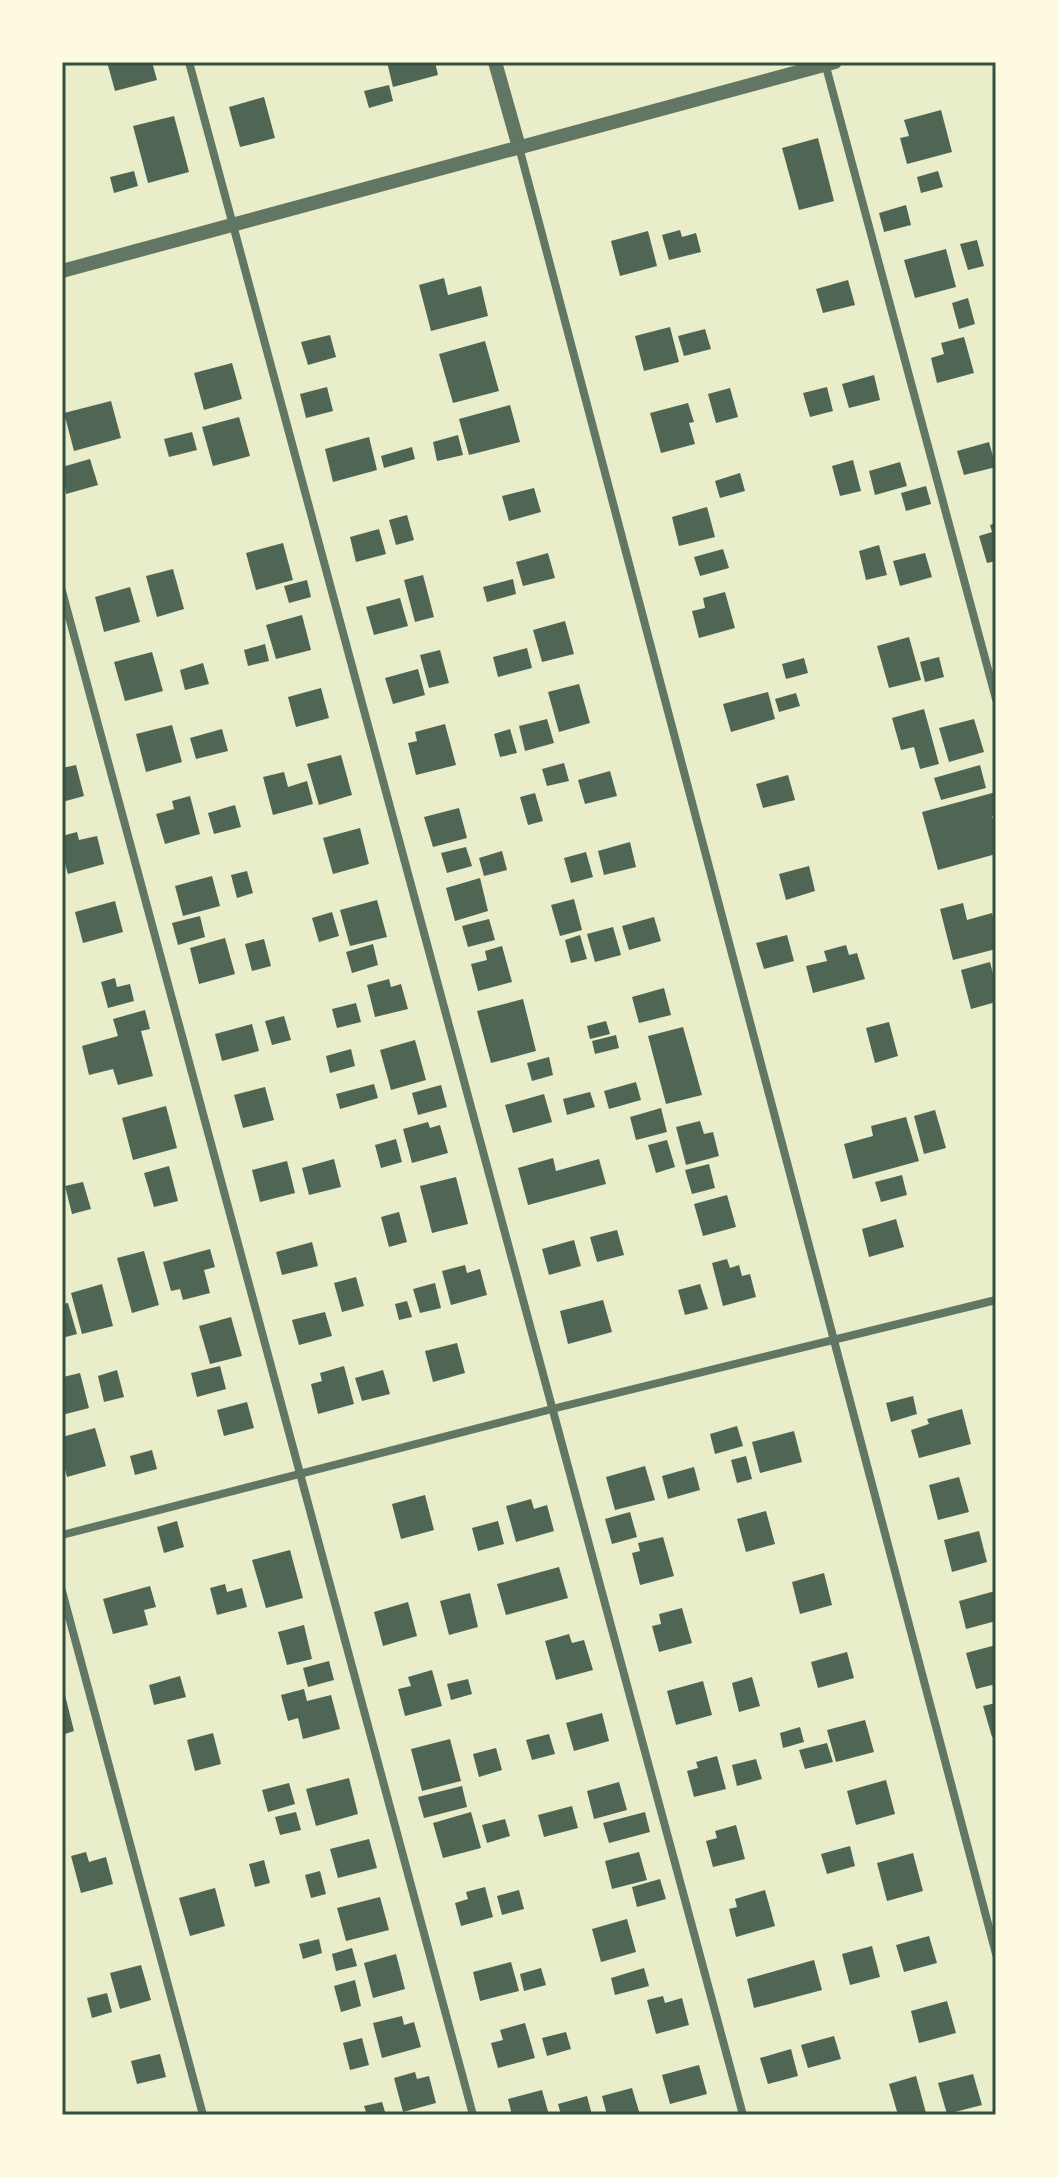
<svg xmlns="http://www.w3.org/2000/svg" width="1058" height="2177" font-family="Overpass,sans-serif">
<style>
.building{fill:#4f6655}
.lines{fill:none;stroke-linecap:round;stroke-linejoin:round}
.minor{stroke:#617663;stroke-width:8}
.tertiary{stroke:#617663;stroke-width:14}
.neatline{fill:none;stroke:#344e41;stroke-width:3}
</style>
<rect width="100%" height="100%" fill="#e9edc9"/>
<!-- building -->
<g class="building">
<polygon points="107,62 152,62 157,80 115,91"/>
<polygon points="387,62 435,62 438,75 393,87"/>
<polygon points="389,85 393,101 369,108 364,91"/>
<polygon points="264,97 275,138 240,147 229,107"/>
<polygon points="941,110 952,152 907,164 900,138 909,136 904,120"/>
<polygon points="174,116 189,172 148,183 133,126"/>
<polygon points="818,138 834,201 799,210 782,148"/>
<polygon points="134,171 138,186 114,193 110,177"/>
<polygon points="938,171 943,187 921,193 917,177"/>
<polygon points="906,205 911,225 884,232 879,213"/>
<polygon points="680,230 682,237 696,233 701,252 669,260 662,235"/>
<polygon points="648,231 657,266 620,276 611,241"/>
<polygon points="977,240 984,266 968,270 960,244"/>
<polygon points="946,249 956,287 915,298 904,260"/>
<polygon points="444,278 448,295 481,286 488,316 431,331 419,285"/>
<polygon points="848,280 855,305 823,313 816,289"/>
<polygon points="968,298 975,324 959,329 952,303"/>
<polygon points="670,327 679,362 644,371 635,336"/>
<polygon points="705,329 711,349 684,356 678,336"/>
<polygon points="330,335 336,357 308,365 301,342"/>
<polygon points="964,337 974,373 937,383 931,358 944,354 941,343"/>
<polygon points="485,341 499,391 453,403 439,354"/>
<polygon points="232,363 242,399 204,410 194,373"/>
<polygon points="874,375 880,400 849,408 842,384"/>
<polygon points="327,387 333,411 306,418 300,394"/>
<polygon points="827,387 833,411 810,417 803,393"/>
<polygon points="730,388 738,417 716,423 708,394"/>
<polygon points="111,401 121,438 74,451 64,413"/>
<polygon points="688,403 694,422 689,423 695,444 661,453 650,413"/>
<polygon points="510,405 520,442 469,455 459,419"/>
<polygon points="239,417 250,456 213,466 202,427"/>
<polygon points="192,432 197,450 169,457 164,439"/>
<polygon points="458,435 463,455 437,461 433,442"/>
<polygon points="369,437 377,470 333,482 325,449"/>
<polygon points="989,442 996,467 964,475 957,451"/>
<polygon points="412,447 415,459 384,468 381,456"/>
<polygon points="90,459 98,485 66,494 62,467"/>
<polygon points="853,460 861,491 840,496 832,466"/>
<polygon points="900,462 907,486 875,495 869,471"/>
<polygon points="740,473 745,491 720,498 715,481"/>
<polygon points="926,486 931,504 906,511 901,493"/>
<polygon points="534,488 541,512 509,521 502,496"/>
<polygon points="707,507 715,537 679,546 672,517"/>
<polygon points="407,515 414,540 396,545 389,520"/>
<polygon points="996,523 996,561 987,563 979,536 992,532 990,525"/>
<polygon points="379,529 386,554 356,562 350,537"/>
<polygon points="283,543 293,580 256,590 246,553"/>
<polygon points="879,545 887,575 866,580 859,551"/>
<polygon points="723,549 729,568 700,576 694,557"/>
<polygon points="548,553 555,578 523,586 516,562"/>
<polygon points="925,553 932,577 900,586 893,561"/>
<polygon points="173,569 184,609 157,617 146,576"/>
<polygon points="423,575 434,617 415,622 404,580"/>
<polygon points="513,579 516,594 487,602 483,587"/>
<polygon points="307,580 311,597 289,603 284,586"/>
<polygon points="130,587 140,622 104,632 95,597"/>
<polygon points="725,592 735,628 699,638 692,611 705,608 703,598"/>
<polygon points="400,598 408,626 374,635 366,607"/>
<polygon points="302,615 311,650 276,659 266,625"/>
<polygon points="565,621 574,654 542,662 533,630"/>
<polygon points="909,637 921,680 889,688 877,646"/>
<polygon points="265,644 269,661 248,666 244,650"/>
<polygon points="527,648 532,668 498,677 493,657"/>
<polygon points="440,650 449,683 429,688 420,655"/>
<polygon points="152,652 163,691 125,701 114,662"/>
<polygon points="939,657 944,677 925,682 920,662"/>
<polygon points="804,658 808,673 786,679 782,664"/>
<polygon points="203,663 209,684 185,690 180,670"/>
<polygon points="418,669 425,695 393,704 385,678"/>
<polygon points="579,684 590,723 559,732 548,692"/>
<polygon points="321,688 329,718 296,727 288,697"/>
<polygon points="768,692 775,719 731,732 723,704"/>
<polygon points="796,693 800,706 779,712 775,699"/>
<polygon points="924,709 939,764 920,769 914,747 901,750 892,718"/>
<polygon points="547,719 554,743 525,751 519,726"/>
<polygon points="974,719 984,752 949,762 939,728"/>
<polygon points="445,724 456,765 416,775 408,743 417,741 415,732"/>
<polygon points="172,725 182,762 146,772 136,734"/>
<polygon points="222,729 228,751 196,759 190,738"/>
<polygon points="510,729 517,753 500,757 494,734"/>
<polygon points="341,755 352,795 319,805 307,764"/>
<polygon points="564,763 569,781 547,786 542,769"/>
<polygon points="76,765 84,796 62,802 62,768"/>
<polygon points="980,765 986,788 941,800 934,778"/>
<polygon points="610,771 617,796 585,804 578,780"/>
<polygon points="284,772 288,787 307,781 313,804 273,815 263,777"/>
<polygon points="788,775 795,800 763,808 756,784"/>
<polygon points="996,792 996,815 992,816 996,830 996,854 938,870 922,812"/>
<polygon points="535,793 543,821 528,825 520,797"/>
<polygon points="190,796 200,834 165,844 156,814 174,809 172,801"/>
<polygon points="235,805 241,827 214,834 208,813"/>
<polygon points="459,808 467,838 433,847 424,817"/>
<polygon points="360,828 369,864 333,874 323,838"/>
<polygon points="77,832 79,840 97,836 104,864 68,874 62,854 62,836"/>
<polygon points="630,842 636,867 604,875 598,851"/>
<polygon points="466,847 472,866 447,873 441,853"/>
<polygon points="502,851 507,870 484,876 479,858"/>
<polygon points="586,852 593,877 571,883 564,858"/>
<polygon points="809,866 815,891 786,900 779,874"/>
<polygon points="247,871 253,893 237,898 231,875"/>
<polygon points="212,876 220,906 183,916 175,886"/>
<polygon points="480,878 488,911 455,921 446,888"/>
<polygon points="574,899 582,930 560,936 551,905"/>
<polygon points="377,900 387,937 350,946 340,910"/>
<polygon points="115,901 123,932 83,943 75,912"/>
<polygon points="963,903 967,920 992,913 996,930 996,949 953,960 940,909"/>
<polygon points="332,912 339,936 319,942 312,918"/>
<polygon points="200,916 205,937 178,945 172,923"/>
<polygon points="654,917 661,941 629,950 622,926"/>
<polygon points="489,919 495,940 468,947 462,926"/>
<polygon points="613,927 621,955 595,962 587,934"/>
<polygon points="580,935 587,959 571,963 565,940"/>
<polygon points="787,935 794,961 764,969 756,943"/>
<polygon points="225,938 235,974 199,984 190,948"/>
<polygon points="264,939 271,966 252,971 245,944"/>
<polygon points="373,944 378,965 352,973 346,952"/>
<polygon points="846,945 849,955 857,953 865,979 813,993 806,966 827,961 824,951"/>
<polygon points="502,946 512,982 478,991 471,964 487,960 485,951"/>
<polygon points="990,962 996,985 996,1002 971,1009 961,970"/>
<polygon points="115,978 117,987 130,984 134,1001 108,1008 101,982"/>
<polygon points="389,979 391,987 401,984 408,1009 375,1017 367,985"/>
<polygon points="664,988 671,1015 639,1023 632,997"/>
<polygon points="523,999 536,1051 491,1063 477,1011"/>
<polygon points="356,1003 361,1022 337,1028 332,1009"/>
<polygon points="145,1010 150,1029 141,1031 153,1076 118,1085 113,1069 89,1075 82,1046 118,1036 113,1019"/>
<polygon points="284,1016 291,1040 272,1045 265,1021"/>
<polygon points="606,1021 610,1034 590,1039 587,1026"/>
<polygon points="889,1022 898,1056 875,1063 866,1028"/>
<polygon points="252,1024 259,1051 222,1061 215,1034"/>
<polygon points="683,1027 702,1095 666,1104 648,1036"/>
<polygon points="616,1035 619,1048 595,1054 592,1041"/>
<polygon points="415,1040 426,1080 391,1090 380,1050"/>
<polygon points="351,1049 355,1066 330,1073 326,1056"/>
<polygon points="549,1057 553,1075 532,1081 527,1063"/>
<polygon points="636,1082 641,1100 609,1109 604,1091"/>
<polygon points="374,1084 378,1098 340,1109 336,1094"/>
<polygon points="441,1085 447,1107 418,1115 412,1093"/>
<polygon points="265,1087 274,1120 243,1128 234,1095"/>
<polygon points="590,1092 595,1107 567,1115 563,1099"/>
<polygon points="544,1094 552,1122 513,1133 505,1105"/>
<polygon points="166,1106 177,1148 133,1160 122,1118"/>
<polygon points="661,1108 667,1132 636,1140 630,1117"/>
<polygon points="935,1110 946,1148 924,1154 914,1116"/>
<polygon points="906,1117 919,1161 853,1179 844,1144 873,1136 871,1126"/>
<polygon points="700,1121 704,1134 713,1132 719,1156 686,1165 676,1127"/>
<polygon points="428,1122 430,1128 440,1125 448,1153 412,1163 403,1129"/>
<polygon points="396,1139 402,1162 381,1168 375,1145"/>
<polygon points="667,1140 675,1167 656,1173 648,1145"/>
<polygon points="553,1158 556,1171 599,1159 606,1184 528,1205 518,1168"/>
<polygon points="334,1159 341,1187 309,1195 302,1168"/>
<polygon points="287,1161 295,1193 260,1202 252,1170"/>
<polygon points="709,1164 715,1188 692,1194 685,1170"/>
<polygon points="169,1166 178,1201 154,1207 144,1173"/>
<polygon points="902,1175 907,1195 881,1202 875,1182"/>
<polygon points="456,1177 468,1224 432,1233 420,1186"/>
<polygon points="83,1182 91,1209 72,1214 65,1186"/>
<polygon points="727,1195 736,1227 703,1236 694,1204"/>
<polygon points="399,1212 407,1242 389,1247 381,1217"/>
<polygon points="896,1219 904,1247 869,1257 862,1229"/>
<polygon points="617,1230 624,1255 597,1262 590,1237"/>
<polygon points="574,1240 581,1266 549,1275 542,1249"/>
<polygon points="312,1242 318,1266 282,1275 276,1252"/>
<polygon points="210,1249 215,1267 204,1270 210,1293 183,1300 180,1289 171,1291 163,1262"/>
<polygon points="144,1251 159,1305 132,1313 117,1258"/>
<polygon points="727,1259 730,1268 739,1265 742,1276 750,1274 756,1297 723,1306 712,1263"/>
<polygon points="465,1265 467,1273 480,1269 487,1295 451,1305 442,1271"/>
<polygon points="356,1277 364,1306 342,1312 334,1283"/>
<polygon points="435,1283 441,1308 420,1313 413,1289"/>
<polygon points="102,1284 113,1326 82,1334 71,1293"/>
<polygon points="700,1284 708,1309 685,1315 678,1290"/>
<polygon points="603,1300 612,1332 568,1344 560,1311"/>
<polygon points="407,1301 412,1317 399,1320 395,1304"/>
<polygon points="68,1303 77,1334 62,1338 62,1304"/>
<polygon points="325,1312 332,1336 299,1345 292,1320"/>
<polygon points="231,1317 242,1356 210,1364 199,1326"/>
<polygon points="457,1343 465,1373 433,1382 425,1351"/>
<polygon points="220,1366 226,1389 197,1397 191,1373"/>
<polygon points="344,1366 354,1404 318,1414 311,1384 322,1381 320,1373"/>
<polygon points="117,1370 124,1397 104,1402 98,1376"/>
<polygon points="383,1370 390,1394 362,1401 355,1378"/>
<polygon points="80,1373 89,1408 62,1415 62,1386 65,1385 63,1377"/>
<polygon points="913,1396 917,1414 891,1422 886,1403"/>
<polygon points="247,1402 254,1428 224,1436 217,1410"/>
<polygon points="962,1409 971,1444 919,1458 911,1430 929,1424 927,1419"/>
<polygon points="737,1426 743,1446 715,1454 710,1434"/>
<polygon points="95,1428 106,1466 67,1477 62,1456 62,1437"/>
<polygon points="794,1431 802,1462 760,1473 752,1442"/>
<polygon points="152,1450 157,1469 135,1475 130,1456"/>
<polygon points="746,1456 752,1479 737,1483 731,1460"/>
<polygon points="645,1466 655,1500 615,1510 606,1477"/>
<polygon points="694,1467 700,1490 668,1499 662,1476"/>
<polygon points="959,1477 969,1512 938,1520 929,1485"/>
<polygon points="425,1495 434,1530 401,1539 392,1504"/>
<polygon points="531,1499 534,1509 547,1505 554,1531 516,1542 506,1506"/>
<polygon points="766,1511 775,1544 746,1552 737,1519"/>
<polygon points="630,1512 637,1537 612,1544 605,1519"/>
<polygon points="177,1521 184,1547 164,1553 157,1527"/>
<polygon points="498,1521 504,1544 478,1551 472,1528"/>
<polygon points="979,1531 987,1562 952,1572 944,1540"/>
<polygon points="663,1537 674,1576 640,1585 632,1553 640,1551 638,1543"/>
<polygon points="290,1550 303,1598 266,1608 252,1560"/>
<polygon points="559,1567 568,1598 506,1615 497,1584"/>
<polygon points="824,1573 832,1605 800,1614 792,1582"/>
<polygon points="225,1584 227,1592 242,1588 247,1607 217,1615 210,1588"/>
<polygon points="150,1586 156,1607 144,1610 148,1625 113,1634 103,1599"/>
<polygon points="995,1591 996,1621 966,1629 959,1601"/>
<polygon points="470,1593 478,1627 449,1635 440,1601"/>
<polygon points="408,1602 417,1636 383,1646 374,1612"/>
<polygon points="682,1608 692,1643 659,1652 652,1626 661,1624 659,1614"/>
<polygon points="304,1625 312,1659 287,1665 278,1632"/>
<polygon points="569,1634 572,1643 584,1640 593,1670 556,1680 545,1641"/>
<polygon points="996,1645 996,1684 976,1689 966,1653"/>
<polygon points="847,1652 854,1678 818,1688 811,1662"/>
<polygon points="329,1661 334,1680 308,1687 303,1668"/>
<polygon points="432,1670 442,1706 405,1716 398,1689 411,1686 408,1677"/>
<polygon points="180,1676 186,1697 154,1705 149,1685"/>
<polygon points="752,1677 760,1706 739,1712 732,1683"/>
<polygon points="468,1679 472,1694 451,1700 447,1684"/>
<polygon points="703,1681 712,1715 676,1725 667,1691"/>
<polygon points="304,1689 307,1701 331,1695 340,1729 303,1739 298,1718 288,1721 281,1695"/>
<polygon points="65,1695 74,1731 62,1735 62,1696"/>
<polygon points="996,1703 996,1736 992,1737 983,1706"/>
<polygon points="602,1713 609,1741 574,1751 566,1723"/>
<polygon points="865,1720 874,1752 836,1762 827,1730"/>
<polygon points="800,1727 804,1742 783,1748 780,1733"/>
<polygon points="213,1733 221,1764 195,1771 187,1740"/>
<polygon points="549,1734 555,1754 532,1760 526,1740"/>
<polygon points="450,1739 461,1781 422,1791 411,1749"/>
<polygon points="827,1743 833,1762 805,1769 799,1750"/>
<polygon points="496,1748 502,1770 479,1777 473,1754"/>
<polygon points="717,1756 726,1789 694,1797 687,1771 698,1768 696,1762"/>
<polygon points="756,1759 762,1779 737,1786 732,1765"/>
<polygon points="349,1778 358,1814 316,1826 306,1789"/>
<polygon points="886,1780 895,1814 856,1825 847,1791"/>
<polygon points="619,1782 627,1810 594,1819 587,1791"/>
<polygon points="289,1783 295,1804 268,1812 262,1790"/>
<polygon points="462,1786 467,1807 424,1818 418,1797"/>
<polygon points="572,1806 578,1828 544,1837 538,1815"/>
<polygon points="296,1812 301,1830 280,1835 275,1817"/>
<polygon points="471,1812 481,1848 443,1858 433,1823"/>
<polygon points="645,1812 650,1832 609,1843 603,1823"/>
<polygon points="505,1819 510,1836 487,1843 482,1825"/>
<polygon points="736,1825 745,1859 713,1867 706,1841 717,1838 715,1831"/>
<polygon points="369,1839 377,1868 338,1878 330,1849"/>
<polygon points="850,1846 855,1866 827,1874 821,1854"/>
<polygon points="86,1852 89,1862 106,1857 113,1884 81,1893 71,1856"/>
<polygon points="639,1852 647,1880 612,1889 605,1861"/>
<polygon points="913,1853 923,1891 887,1901 877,1863"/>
<polygon points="264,1860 270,1883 255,1887 249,1864"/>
<polygon points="320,1871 326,1894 311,1898 305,1875"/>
<polygon points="660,1879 666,1899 637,1907 632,1887"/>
<polygon points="485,1887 493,1917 461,1926 455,1903 468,1899 466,1892"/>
<polygon points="215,1888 225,1926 190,1936 179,1898"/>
<polygon points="519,1890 524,1909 502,1915 497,1896"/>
<polygon points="765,1890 775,1926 736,1937 729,1909 737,1907 735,1899"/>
<polygon points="380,1897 389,1930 346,1941 337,1908"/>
<polygon points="627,1919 636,1952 601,1962 592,1929"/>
<polygon points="929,1936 937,1963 904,1972 896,1945"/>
<polygon points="319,1939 322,1953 303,1959 299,1944"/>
<polygon points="872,1946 880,1977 850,1985 842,1954"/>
<polygon points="352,1948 357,1966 336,1971 332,1954"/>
<polygon points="396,1954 405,1989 373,1998 364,1963"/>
<polygon points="814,1960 822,1990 754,2008 747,1979"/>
<polygon points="511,1962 519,1991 480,2001 473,1972"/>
<polygon points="141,1965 151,2000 120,2009 110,1973"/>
<polygon points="541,1968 546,1985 524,1991 520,1974"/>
<polygon points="644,1968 649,1986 615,1995 611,1978"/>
<polygon points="355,1980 361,2006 341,2012 334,1986"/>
<polygon points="107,1993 112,2012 92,2018 87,1998"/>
<polygon points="663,1996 665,2003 682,1998 689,2025 656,2034 647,2000"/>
<polygon points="947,2001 956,2033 919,2043 911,2011"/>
<polygon points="402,2016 404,2025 414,2022 421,2047 382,2058 373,2023"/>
<polygon points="525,2023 535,2058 498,2068 491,2043 503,2040 500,2030"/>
<polygon points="566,2032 571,2049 547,2056 542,2038"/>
<polygon points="834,2036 841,2059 808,2068 801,2045"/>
<polygon points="362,2038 369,2065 350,2070 343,2043"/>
<polygon points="791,2049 798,2076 768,2084 760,2058"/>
<polygon points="160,2054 166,2077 137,2084 131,2061"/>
<polygon points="699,2065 707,2094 670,2104 662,2075"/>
<polygon points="415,2072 417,2079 429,2076 436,2103 403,2112 394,2078"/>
<polygon points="973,2074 982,2105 947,2114 938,2083"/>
<polygon points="916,2076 926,2113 898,2115 889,2084"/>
<polygon points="632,2088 640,2115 607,2115 602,2096"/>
<polygon points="542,2090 549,2115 512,2115 508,2099"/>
<polygon points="587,2096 592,2115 561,2115 558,2104"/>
<polygon points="382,2102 386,2115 367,2115 364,2106"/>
</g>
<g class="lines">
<!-- minor -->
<g class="minor">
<polyline points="189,62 743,2115"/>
<polyline points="825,63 996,699"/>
<polyline points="519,147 996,1954"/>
<polyline points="62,591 473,2115"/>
<polyline points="62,1535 552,1409 996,1300"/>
<polyline points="62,1591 203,2115"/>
</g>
<!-- tertiary -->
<g class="tertiary">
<polyline points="495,62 519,147"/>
<polyline points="62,271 835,62"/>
</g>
</g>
<!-- border -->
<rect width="1058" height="2177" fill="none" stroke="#fefae0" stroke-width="128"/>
<rect x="64" y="64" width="930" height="2049" class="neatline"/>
</svg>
